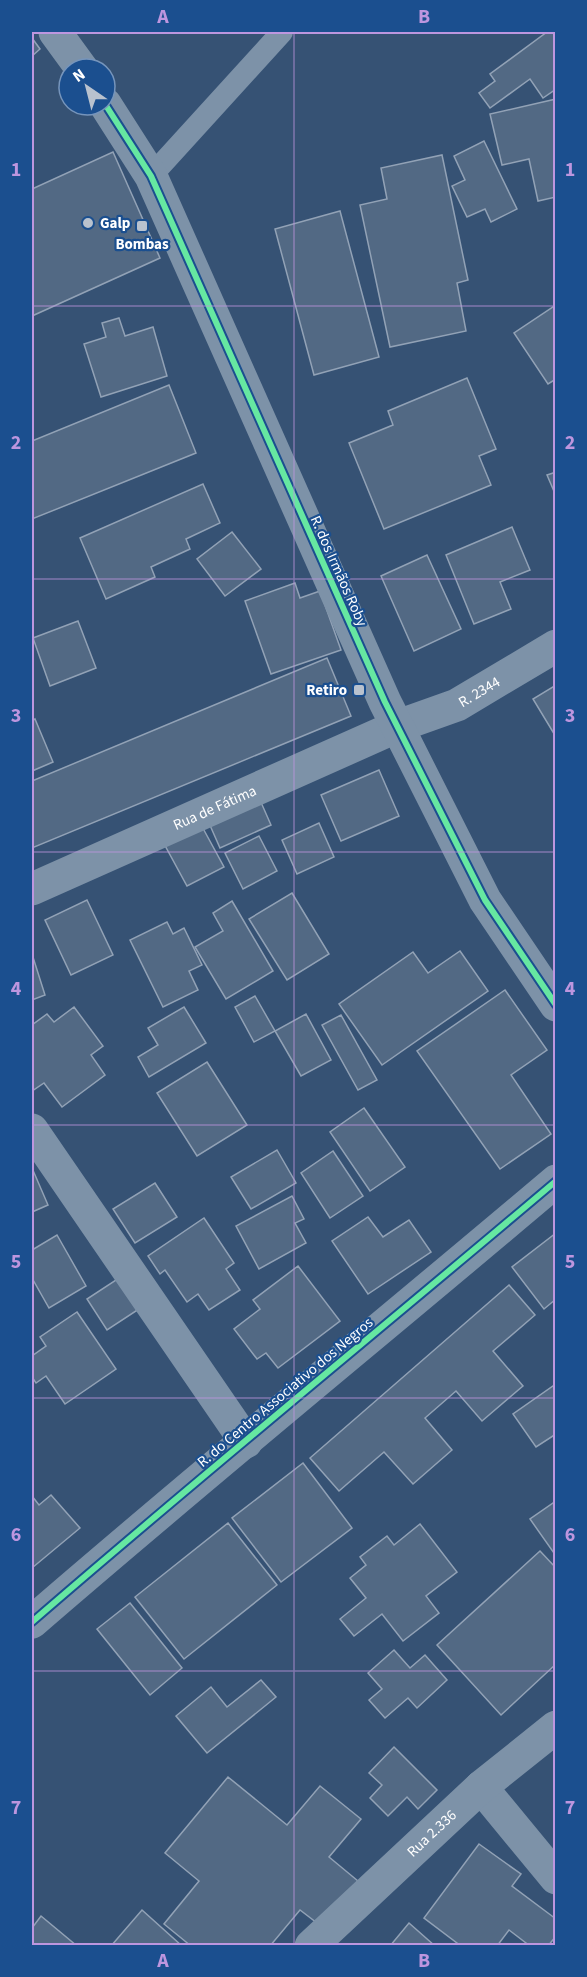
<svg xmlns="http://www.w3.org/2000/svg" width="587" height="1977" font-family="'Source Sans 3',sans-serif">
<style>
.building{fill:#526984;stroke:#92a2b6;stroke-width:1.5}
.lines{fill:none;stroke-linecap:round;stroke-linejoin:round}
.service{stroke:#7d92a8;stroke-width:22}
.minor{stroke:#7d92a8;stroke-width:33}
.tertiary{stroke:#7d92a8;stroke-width:33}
.cycleway-casing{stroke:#1b4f8f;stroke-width:10}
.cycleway{stroke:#66e7a1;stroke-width:6}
.grid{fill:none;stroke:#bd96df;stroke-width:1.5;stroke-opacity:0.55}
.poi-dot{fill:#b9c2ce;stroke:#1b4f8f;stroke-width:2}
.labels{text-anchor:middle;stroke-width:4.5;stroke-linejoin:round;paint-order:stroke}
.poi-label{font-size:15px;font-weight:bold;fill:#fff;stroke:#1b4f8f;text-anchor:start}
.street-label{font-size:15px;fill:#fff;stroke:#1b4f8f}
.neatline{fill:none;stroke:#bd96df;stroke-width:2}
.grid-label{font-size:20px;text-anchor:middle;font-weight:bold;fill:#bd96df}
</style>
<rect width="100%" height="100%" fill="#365274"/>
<!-- building -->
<g class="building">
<polygon points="547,32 556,32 556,89 543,98 530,79 490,108 479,93 495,81 490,74"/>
<polygon points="32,38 40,49 32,56"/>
<polygon points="556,99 556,197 538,201 529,159 502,165 490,114"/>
<polygon points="484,141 517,209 491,222 485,209 467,217 452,186 465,180 454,156"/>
<polygon points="113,152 160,258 32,316 32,189"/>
<polygon points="442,155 468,280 457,283 466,331 390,347 360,205 387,199 381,168"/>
<polygon points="340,211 379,357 314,375 275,229"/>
<polygon points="556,305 556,379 548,384 514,333"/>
<polygon points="119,318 125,336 153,327 167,376 101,397 84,344 106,337 102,323"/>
<polygon points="467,378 496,449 479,456 491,485 384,529 349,443 393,425 388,411"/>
<polygon points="169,385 196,453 32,519 32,441"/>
<polygon points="556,472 556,496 547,475"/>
<polygon points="203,484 220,523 186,539 190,549 151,567 155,577 106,599 80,538"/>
<polygon points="512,527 530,570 500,582 511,609 474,624 446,555"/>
<polygon points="232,532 261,569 225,596 197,559"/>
<polygon points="427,555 461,629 414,651 381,576"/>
<polygon points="295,583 300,598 320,591 341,650 271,674 245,601"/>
<polygon points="78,621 96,668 50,686 33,638"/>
<polygon points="327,658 351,716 32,848 32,781"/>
<polygon points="556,685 556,737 533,699"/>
<polygon points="35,719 53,762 32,771 32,721"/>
<polygon points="379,770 399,816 341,841 321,795"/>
<polygon points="256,791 271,825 220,848 205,814"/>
<polygon points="199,821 224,867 187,886 162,840"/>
<polygon points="319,823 334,857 297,874 282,840"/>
<polygon points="259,836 277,871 243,889 225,853"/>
<polygon points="292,893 329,954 287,980 249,919"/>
<polygon points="87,900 113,955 71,975 45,920"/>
<polygon points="232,901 273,971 226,999 195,947 223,931 213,913"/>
<polygon points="167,922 173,934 184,928 202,965 189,971 198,990 163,1007 130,940"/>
<polygon points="460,951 488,991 382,1065 339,1004 413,952 428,973"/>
<polygon points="32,954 45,995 32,1000"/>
<polygon points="505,990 547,1050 511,1075 551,1134 500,1169 417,1051"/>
<polygon points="255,996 275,1031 254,1042 235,1007"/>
<polygon points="74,1007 103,1046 91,1055 105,1075 62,1107 44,1083 32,1091 32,1025 47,1014 54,1022"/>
<polygon points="184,1007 206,1043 149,1077 138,1057 158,1045 148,1028"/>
<polygon points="306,1014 331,1060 301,1076 275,1031"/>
<polygon points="341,1015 377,1080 358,1090 322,1025"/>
<polygon points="207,1062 247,1125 197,1156 157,1093"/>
<polygon points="364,1108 405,1167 370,1191 330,1132"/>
<polygon points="277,1150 296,1183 251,1209 231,1177"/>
<polygon points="333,1151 363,1196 330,1218 301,1173"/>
<polygon points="32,1168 48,1205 32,1212"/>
<polygon points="155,1183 177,1217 135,1243 113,1209"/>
<polygon points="292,1196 304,1219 295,1223 306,1243 259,1269 236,1226"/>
<polygon points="368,1217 383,1237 409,1220 431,1252 368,1294 332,1241"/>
<polygon points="204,1218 234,1263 226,1269 240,1290 209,1310 198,1294 187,1302 165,1270 160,1274 148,1256"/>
<polygon points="556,1233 556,1299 544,1309 512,1267"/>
<polygon points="57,1235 86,1286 49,1308 32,1278 32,1250"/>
<polygon points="298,1266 340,1321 278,1368 266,1353 257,1359 234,1329 260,1309 253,1300"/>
<polygon points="119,1278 139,1309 107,1330 87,1299"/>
<polygon points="509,1285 535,1315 493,1351 523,1386 482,1421 456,1391 425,1418 452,1450 413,1484 384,1452 339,1491 310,1458"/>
<polygon points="77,1312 116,1369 65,1404 46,1376 36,1383 32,1377 32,1356 46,1346 40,1337"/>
<polygon points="553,1386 556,1389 556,1434 536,1447 513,1414"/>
<polygon points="303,1463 352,1528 281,1582 232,1518"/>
<polygon points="51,1495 80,1528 32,1568 32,1496 39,1505"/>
<polygon points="556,1501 556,1556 530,1519"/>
<polygon points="228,1523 277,1585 184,1659 135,1597"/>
<polygon points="420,1524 457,1572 426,1596 439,1613 403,1641 382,1614 354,1636 340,1619 366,1598 350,1578 366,1565 360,1557 387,1536 394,1545"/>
<polygon points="540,1551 556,1568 556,1664 501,1715 437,1645"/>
<polygon points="130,1603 182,1668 150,1695 97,1629"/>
<polygon points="394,1650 410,1668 425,1655 447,1680 417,1708 408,1698 385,1718 369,1700 382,1689 368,1673"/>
<polygon points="261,1680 276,1697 207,1753 176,1716 211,1687 227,1707"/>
<polygon points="394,1747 437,1790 418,1809 407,1797 388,1816 370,1798 382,1785 369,1773"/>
<polygon points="228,1777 287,1825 320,1786 361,1819 329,1857 358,1881 321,1926 300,1910 270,1946 191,1946 164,1924 199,1881 165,1853"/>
<polygon points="479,1844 521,1874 512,1886 556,1919 556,1936 548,1946 530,1946 509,1930 497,1946 461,1946 424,1918"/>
<polygon points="142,1910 182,1946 111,1946"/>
<polygon points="41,1916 77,1946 32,1946 32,1928"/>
<polygon points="409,1923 435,1946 390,1946"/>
</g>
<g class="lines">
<!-- service -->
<polyline class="service" points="151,176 282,32"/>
<!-- minor -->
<g class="minor">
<path id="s1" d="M32,889L398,726L457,705L556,646"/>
<polyline points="32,1130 246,1442"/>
<path d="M32,1622C204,1473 381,1329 556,1181"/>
<polyline points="481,1787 556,1878"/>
<path id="s2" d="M311,1946L481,1787L556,1727"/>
</g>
<!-- tertiary -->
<g class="tertiary">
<polyline points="55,32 82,69"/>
<polyline points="105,104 151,176 385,702 485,900 556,1005"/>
</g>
<!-- cycleway casing -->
<g class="cycleway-casing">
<g id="cycleway">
<polyline points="105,104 151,176 385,702 485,900 556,1005"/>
<path d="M32,1622C204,1473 381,1329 556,1181"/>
</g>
</g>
<!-- cycleway -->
<use href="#cycleway" class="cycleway"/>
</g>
<!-- grid -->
<path class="grid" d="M294,32V1946M32,306H556M32,579H556M32,852H556M32,1125H556M32,1398H556M32,1671H556"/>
<!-- markers -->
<g class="poi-dot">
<circle cx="88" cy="223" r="6"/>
<rect x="136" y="220" width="12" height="12" rx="3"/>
<rect x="353" y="684" width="12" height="12" rx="3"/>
</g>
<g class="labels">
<!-- poi labels -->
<g class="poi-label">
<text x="100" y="228">Galp</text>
<text x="142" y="249" text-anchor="middle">Bombas</text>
<text x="347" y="695" text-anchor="end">Retiro</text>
</g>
<!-- street labels -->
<g class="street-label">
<text transform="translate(339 571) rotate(66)" y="5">R. dos Irmãos Roby</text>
<text dy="5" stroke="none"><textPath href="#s1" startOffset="489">R. 2344</textPath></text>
<text dy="5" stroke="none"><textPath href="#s1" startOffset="200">Rua de Fátima</textPath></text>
<text transform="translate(285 1392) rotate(-40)" y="5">R. do Centro Associativo dos Negros</text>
<text dy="5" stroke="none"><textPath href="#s2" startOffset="165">Rua 2.336</textPath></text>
</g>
</g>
<!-- border -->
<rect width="587" height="1977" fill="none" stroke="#1b4f8f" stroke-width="66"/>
<!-- north arrow -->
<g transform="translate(87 87) rotate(325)"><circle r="28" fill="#1b4f8f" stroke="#7695bc" stroke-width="1.5"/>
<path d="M0-4.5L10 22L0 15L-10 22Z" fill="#b9c2ce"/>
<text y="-9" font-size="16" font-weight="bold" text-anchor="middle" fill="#ffffff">N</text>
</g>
<rect x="33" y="33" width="521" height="1911" class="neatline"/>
<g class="grid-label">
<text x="163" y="23">A</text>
<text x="424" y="23">B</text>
<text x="16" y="176">1</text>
<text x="570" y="176">1</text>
<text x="16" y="449">2</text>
<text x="570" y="449">2</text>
<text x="16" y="722">3</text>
<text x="570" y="722">3</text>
<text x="16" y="995">4</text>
<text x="570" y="995">4</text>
<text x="16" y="1268">5</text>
<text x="570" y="1268">5</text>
<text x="16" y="1541">6</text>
<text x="570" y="1541">6</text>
<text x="16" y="1814">7</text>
<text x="570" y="1814">7</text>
<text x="163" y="1967">A</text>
<text x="424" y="1967">B</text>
</g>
</svg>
